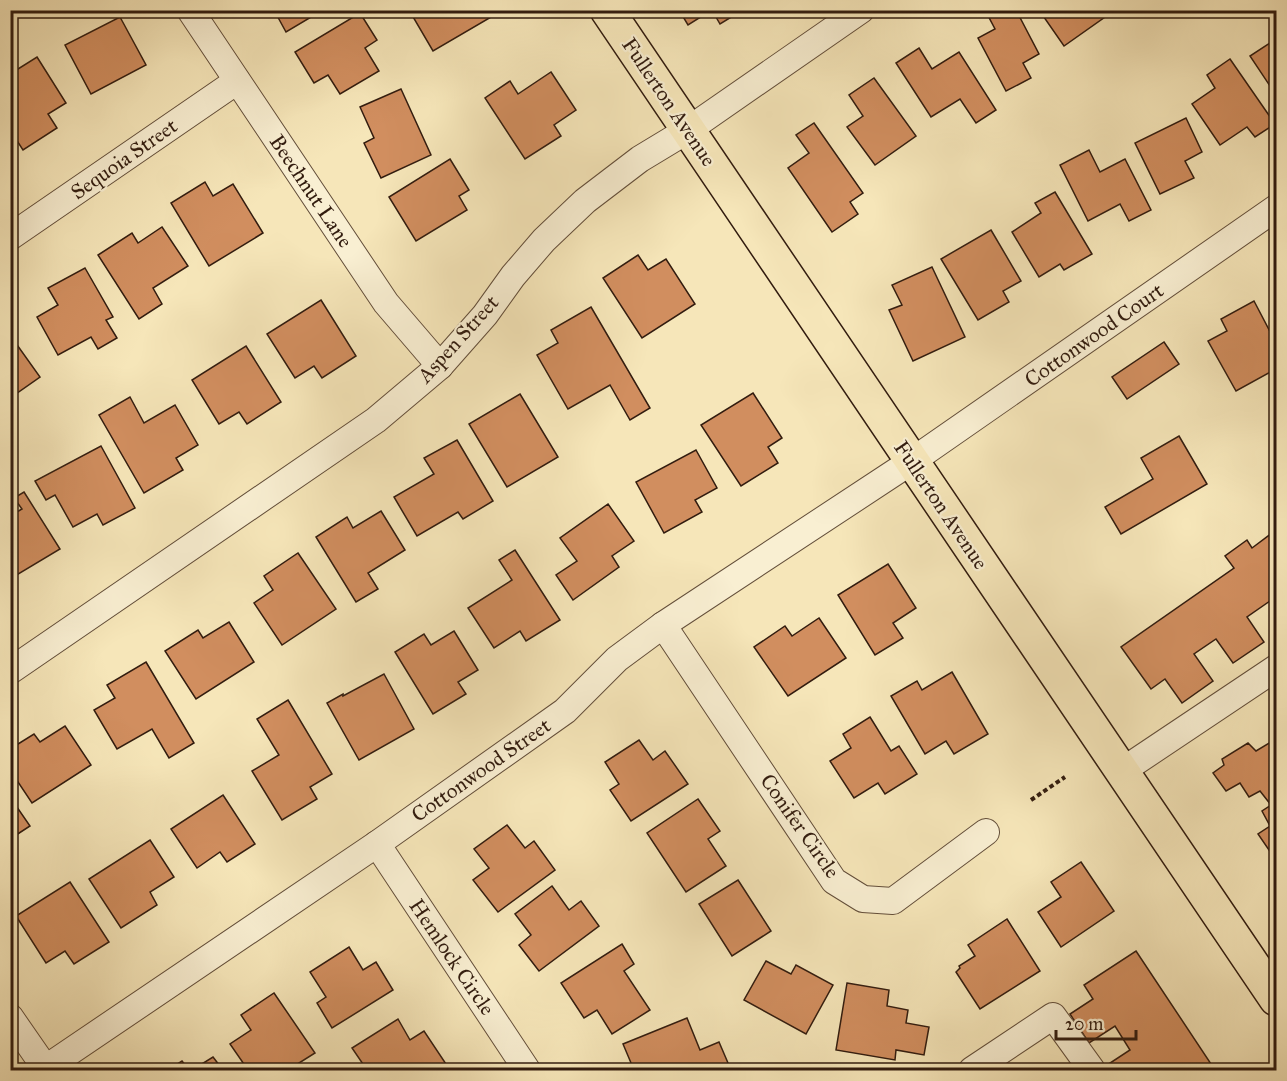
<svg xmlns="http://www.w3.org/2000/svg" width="1287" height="1081" font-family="'IM FELL Great Primer',serif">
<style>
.building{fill:#d18e5f;stroke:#321c0f;stroke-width:1.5}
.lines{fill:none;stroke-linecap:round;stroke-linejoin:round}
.minor-casing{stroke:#634e3a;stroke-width:28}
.major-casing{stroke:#321c0f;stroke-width:36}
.path{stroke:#321c0f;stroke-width:4;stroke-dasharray:4.5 3;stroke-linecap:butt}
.minor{stroke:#f9efd2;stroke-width:26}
.major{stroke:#f6e6b9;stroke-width:33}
.labels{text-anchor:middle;stroke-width:4.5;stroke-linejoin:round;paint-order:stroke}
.street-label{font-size:21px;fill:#321c0f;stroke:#f9efd2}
</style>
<rect width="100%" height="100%" fill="#f6e6b9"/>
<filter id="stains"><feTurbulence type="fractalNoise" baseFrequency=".00333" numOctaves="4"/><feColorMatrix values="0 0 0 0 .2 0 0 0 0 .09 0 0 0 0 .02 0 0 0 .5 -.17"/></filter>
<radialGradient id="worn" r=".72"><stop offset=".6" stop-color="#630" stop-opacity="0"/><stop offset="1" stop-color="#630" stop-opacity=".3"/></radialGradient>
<!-- building -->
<g class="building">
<polygon points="274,10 323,10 286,32"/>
<polygon points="409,10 496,10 498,13 433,51"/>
<polygon points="679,10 712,10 688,25"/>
<polygon points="712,10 743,10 720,24"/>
<polygon points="985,10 1016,10 1039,54 1023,63 1031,78 1006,91 978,38 995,29"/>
<polygon points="1039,10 1100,10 1105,17 1064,46"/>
<polygon points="360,13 377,40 365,48 379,71 340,94 328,75 314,83 295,52"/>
<polygon points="120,17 146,65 91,94 65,45"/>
<polygon points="1276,39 1276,95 1250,56"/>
<polygon points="919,48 932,69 959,52 996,110 976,123 960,99 931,117 896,63"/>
<polygon points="37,57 66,103 48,114 57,128 23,150 10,130 10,74"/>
<polygon points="1230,59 1275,124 1255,137 1247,127 1220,145 1192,104 1215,88 1207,75"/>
<polygon points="551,72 576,110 554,125 561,136 525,159 485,98 510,81 518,94"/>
<polygon points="874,78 916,136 875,165 847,127 863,116 849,95"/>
<polygon points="401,89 431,155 381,178 364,143 374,138 360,107"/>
<polygon points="1186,118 1202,152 1185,161 1194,178 1160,194 1135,143"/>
<polygon points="814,123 863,193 850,202 858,214 832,232 788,168 809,153 796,135"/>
<polygon points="1089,150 1100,172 1125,159 1151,210 1129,221 1120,204 1088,221 1060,165"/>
<polygon points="450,159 469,190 459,196 467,210 416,241 389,197"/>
<polygon points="205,182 213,196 233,184 263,233 209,266 171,203"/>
<polygon points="1055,192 1092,254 1064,270 1060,264 1039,277 1012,232 1041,213 1035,203"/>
<polygon points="162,227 188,266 153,288 162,304 139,319 98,255 132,233 138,243"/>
<polygon points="991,230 1021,281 1003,291 1009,302 978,320 941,259"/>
<polygon points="638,255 648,270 666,259 695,304 642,338 603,278"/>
<polygon points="932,267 965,337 913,361 889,310 902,305 892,285"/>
<polygon points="85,268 113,317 106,320 117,338 98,349 91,337 58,355 37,317 58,305 48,288"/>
<polygon points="321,300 356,356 322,378 314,366 295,378 267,334"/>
<polygon points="1254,301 1276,343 1276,369 1236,391 1208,341 1227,331 1221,319"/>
<polygon points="591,307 650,408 630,420 610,385 568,409 537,355 558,343 551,330"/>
<polygon points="10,335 40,377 10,398"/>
<polygon points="1164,342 1179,364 1127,399 1112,377"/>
<polygon points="246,346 281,402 247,424 239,412 219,424 192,380"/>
<polygon points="753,393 782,438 768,447 778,463 741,486 701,425"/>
<polygon points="520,394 558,457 507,487 469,424"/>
<polygon points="130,397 144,423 175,405 198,445 176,458 183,470 144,493 99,415"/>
<polygon points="1179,436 1207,484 1121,534 1105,507 1153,479 1141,458"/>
<polygon points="457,440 493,501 463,519 458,512 417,536 394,497 434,474 424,458"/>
<polygon points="101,446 135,508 103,525 97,514 73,527 55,495 46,500 35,481"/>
<polygon points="696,450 717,488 695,500 702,512 664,533 636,482"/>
<polygon points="24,492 60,549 10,579 10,516 22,509 14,498"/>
<polygon points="608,504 634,541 612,556 619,567 573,600 556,575 577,561 560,538"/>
<polygon points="381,511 405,550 368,573 378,589 356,602 316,537 347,517 353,528"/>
<polygon points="1276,530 1276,610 1270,601 1247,617 1264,642 1233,663 1216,639 1194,654 1213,681 1182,703 1165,679 1151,689 1121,647 1234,568 1225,556 1247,540 1252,548"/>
<polygon points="515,550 560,620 526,641 520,631 494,648 468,608 512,580 499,560"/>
<polygon points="298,553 336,609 282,645 254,603 273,590 264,576"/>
<polygon points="888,564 916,608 893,623 903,638 875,655 838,595"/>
<polygon points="819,618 846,658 788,696 754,647 785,626 792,636"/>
<polygon points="229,622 254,662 196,699 165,651 198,630 203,638"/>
<polygon points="454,631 478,670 458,682 466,694 433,714 395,652 424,634 431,645"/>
<polygon points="146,662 194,743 169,758 152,729 117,749 94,710 115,698 107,685"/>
<polygon points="952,672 988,734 954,754 946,741 925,754 891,696 917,681 922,690"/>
<polygon points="384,674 414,729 359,760 327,703 343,694 343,696"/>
<polygon points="288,700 332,774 310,787 317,799 282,820 252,771 279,755 257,719"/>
<polygon points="870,717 891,751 899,746 917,774 885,794 878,783 854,798 830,761 851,748 843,734"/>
<polygon points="65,726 91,765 32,803 10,770 10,749 34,734 40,742"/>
<polygon points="1276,739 1276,849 1271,853 1258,834 1270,826 1262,811 1271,805 1260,791 1249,797 1240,783 1226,791 1213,773 1224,765 1222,759 1248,743 1256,751"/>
<polygon points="639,740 653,760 665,751 688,784 631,821 610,790 619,784 605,762"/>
<polygon points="223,795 255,844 227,862 220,852 197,868 171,829"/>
<polygon points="10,797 30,826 10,839"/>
<polygon points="698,799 720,831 708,839 726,866 686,892 647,833"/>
<polygon points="507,825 525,848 534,841 555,870 498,912 473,880 489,868 474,849"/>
<polygon points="150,840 174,877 150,892 157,905 121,928 89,879"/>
<polygon points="1081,862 1114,911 1061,947 1038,912 1061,897 1051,882"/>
<polygon points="738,880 771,931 732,956 699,904"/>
<polygon points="70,882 109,942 74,964 65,951 46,963 16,916"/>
<polygon points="552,886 569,910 581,901 599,926 539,971 519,945 531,935 515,914"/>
<polygon points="1007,919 1040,971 980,1009 956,972 960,968 959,966 975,956 968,945"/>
<polygon points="622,944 634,964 624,971 650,1010 612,1034 597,1010 584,1018 561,983"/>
<polygon points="349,947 363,970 376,962 393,990 332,1028 317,1003 326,997 310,972"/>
<polygon points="1136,951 1215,1070 1110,1070 1107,1065 1130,1050 1115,1026 1089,1043 1070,1014 1093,999 1084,985"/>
<polygon points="766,961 791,974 796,965 833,985 806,1034 744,1000"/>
<polygon points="847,983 889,990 887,1006 908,1010 906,1023 929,1027 924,1055 896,1050 895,1060 836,1050"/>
<polygon points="274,993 315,1053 288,1070 248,1070 230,1044 251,1030 241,1015"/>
<polygon points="687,1018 700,1050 719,1042 731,1070 634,1070 623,1044"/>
<polygon points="398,1019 410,1040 424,1031 446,1064 436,1070 367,1070 352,1048"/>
<polygon points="213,1057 223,1070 192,1070"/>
<polygon points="182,1061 189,1070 168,1070"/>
</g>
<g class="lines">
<!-- minor casing -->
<g class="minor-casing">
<g id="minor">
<polyline points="190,10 386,303 440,366"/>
<polyline points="10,237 237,81"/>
<polyline points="663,625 834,881 863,899 893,901 986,832"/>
<polyline points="10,671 376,420 440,366 485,315 513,276 544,240 585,201 640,159 688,130 861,10"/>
<polyline points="1122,771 1276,668"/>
<polyline points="377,844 527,1070"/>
<polyline points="10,1017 46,1069"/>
<polyline points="43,1070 377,844 565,711 617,659 663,625 912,461 1276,208"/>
<polyline points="972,1070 1053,1016 1092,1070"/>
</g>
</g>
<!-- major casing -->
<g class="major-casing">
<polyline id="major" points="607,10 1276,999"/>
</g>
<!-- path -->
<polyline class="path" points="1031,800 1065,777"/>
<!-- minor -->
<use href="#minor" class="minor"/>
<!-- major -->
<use href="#major" class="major"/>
</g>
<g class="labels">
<!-- street labels -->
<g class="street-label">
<text transform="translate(669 102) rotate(56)" y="7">Fullerton Avenue</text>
<text transform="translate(124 159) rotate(-35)" y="7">Sequoia Street</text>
<text transform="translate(311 191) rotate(56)" y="7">Beechnut Lane</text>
<text transform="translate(1094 335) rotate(-35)" y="7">Cottonwood Court</text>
<text transform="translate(458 339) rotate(-48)" y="7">Aspen Street</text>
<text transform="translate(941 505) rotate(56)" y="7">Fullerton Avenue</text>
<text transform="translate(481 770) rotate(-35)" y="7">Cottonwood Street</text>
<text transform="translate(800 826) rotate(55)" y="7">Conifer Circle</text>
<text transform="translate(452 957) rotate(56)" y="7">Hemlock Circle</text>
</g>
</g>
<!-- margin -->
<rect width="1287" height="1081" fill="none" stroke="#f6e6b9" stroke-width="36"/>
<rect x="12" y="12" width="1263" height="1057" fill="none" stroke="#321c0f" stroke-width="3"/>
<rect x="18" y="18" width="1251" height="1045" fill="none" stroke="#321c0f" stroke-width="1.5"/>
<!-- scale -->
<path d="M1056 1030v9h80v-9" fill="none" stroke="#321c0f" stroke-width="3"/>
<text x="1065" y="1030" font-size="18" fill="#321c0f" stroke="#f9efd2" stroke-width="4.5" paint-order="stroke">20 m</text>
<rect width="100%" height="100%" filter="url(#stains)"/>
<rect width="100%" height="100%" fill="url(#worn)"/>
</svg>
